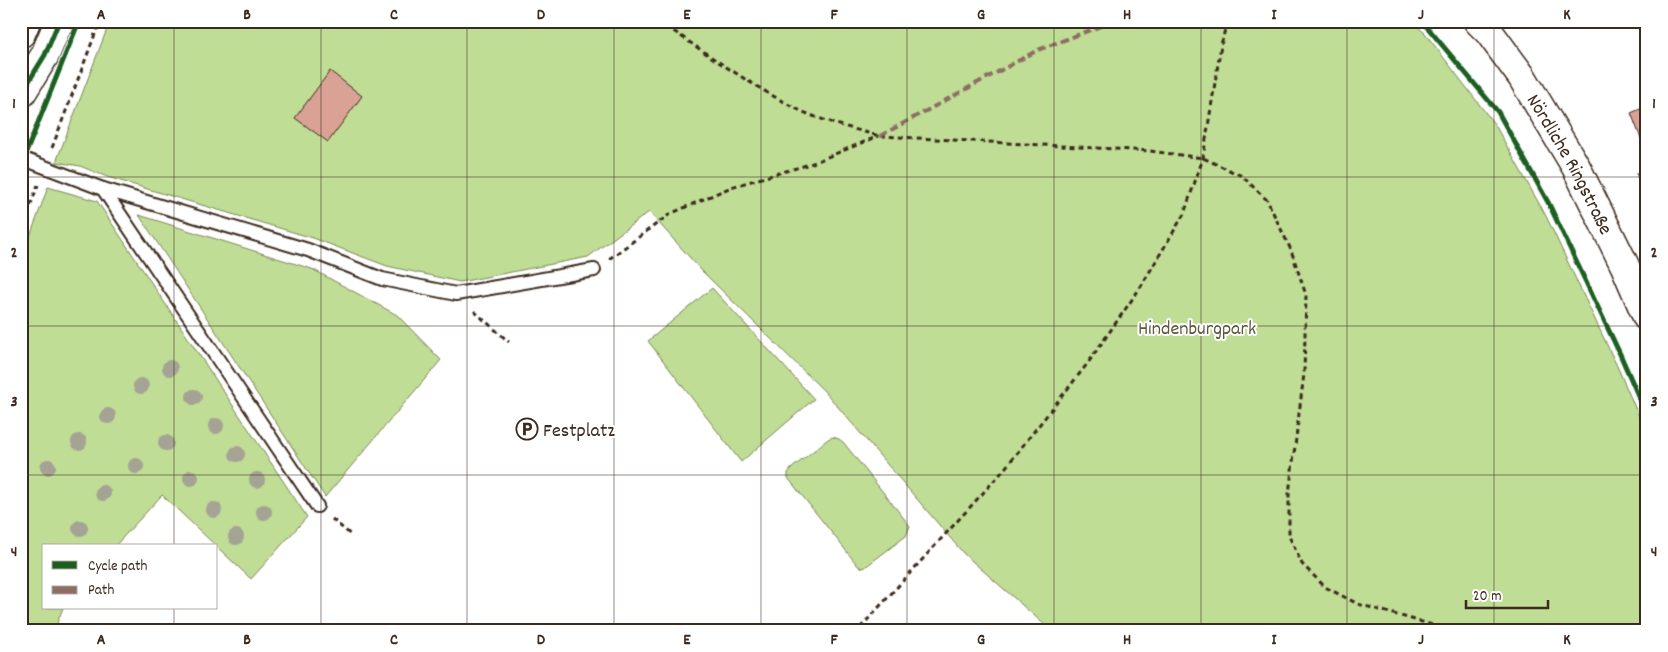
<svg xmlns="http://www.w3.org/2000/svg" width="1668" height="652" font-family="Dekko,sans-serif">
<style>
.green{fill:#bfdd95;stroke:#7d845a}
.building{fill:#daa294;stroke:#3b2a1e}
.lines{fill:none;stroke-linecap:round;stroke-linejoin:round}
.service-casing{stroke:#3b2a1e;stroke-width:16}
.tertiary-casing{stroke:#3b2a1e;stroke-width:31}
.secondary-casing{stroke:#3b2a1e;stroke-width:31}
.path{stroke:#3b2a1e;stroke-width:3;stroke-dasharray:5 4;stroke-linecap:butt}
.service{stroke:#fff;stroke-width:12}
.tertiary{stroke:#fff;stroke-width:28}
.secondary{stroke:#fff;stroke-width:28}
.quiet{stroke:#8d6e63;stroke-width:4;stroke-dasharray:8 4;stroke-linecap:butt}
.cycleway-casing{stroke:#fff;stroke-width:8}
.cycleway{stroke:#1b5e20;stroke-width:5}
.tree{fill:#a5a394}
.grid{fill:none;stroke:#3b2a1e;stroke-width:1;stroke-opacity:0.55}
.labels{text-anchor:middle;stroke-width:4;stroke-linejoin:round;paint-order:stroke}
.street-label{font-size:20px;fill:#3b2a1e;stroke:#fff}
.park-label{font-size:20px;fill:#5c573c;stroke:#fff}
.poi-label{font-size:20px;fill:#3b2a1e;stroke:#fff;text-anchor:start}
.neatline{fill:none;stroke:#3b2a1e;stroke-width:2}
.grid-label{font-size:16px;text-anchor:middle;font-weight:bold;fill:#3b2a1e}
</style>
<rect width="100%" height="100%" fill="#fff"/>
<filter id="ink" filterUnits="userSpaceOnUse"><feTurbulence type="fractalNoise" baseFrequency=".02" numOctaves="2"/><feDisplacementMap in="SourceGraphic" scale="10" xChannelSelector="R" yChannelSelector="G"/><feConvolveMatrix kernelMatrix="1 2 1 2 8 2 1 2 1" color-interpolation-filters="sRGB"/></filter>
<g filter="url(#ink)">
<!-- green -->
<g class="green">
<polygon points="110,21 1411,21 1425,33 1495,125 1546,216 1617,366 1647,435 1647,631 1047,631 1046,626 964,554 826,393 701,270 649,212 588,257 460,282 387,266 313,238 107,177 80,166 56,162"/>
<polygon points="48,187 97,201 307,517 251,579 162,495 115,546 44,546 44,608 63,608 54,631 21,631 21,261"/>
<polygon points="139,215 312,269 397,315 441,360 325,497"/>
<polygon points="712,288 814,399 741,462 648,341"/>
<polygon points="833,437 839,439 843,442 910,526 906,536 864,568 859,567 788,478 788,473 791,469 828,439"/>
</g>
<!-- building -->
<g class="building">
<polygon points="1629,21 1647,21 1647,25"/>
<polygon points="330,71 362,96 328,142 295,118"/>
<polygon points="1647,106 1647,154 1631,113"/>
<polygon points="1647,169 1647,200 1636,173"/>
</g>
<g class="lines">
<!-- service casing -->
<g class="service-casing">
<g id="service">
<polyline points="21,158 103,189 308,250 382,279 456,294 594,270"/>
<polyline points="103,189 317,506"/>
</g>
</g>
<!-- tertiary casing -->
<g class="tertiary-casing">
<g id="tertiary">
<polyline points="21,33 26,21"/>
<polyline points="21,94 45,55 59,21"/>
</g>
</g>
<!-- secondary casing -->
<g class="secondary-casing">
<g id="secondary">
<path id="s1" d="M1478,21L1489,32L1522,77L1576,167L1625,266L1647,317"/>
</g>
</g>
<!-- path -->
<g class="path">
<path d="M659,21C704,52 750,85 799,110C825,122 853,129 880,136L1150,151L1203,158L1242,176L1267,200L1291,250L1306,295L1304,374L1289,494V536L1302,564L1325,587L1358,604L1454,631"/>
<polyline points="52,148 100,21"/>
<polyline points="21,231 38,185"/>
<polyline points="609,259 670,214 731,187 810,164 879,136"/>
<polyline points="474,311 509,342"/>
<polyline points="332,519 352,536"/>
<polyline points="860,628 1002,472 1088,363 1140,288 1184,214 1203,158 1221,45 1227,21"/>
</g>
<!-- service -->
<use href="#service" class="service"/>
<!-- tertiary -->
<use href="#tertiary" class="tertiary"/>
<!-- secondary -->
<use href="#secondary" class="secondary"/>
<!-- quiet -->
<polyline class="quiet" points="880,136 1038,50 1114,21"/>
<!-- cycleway casing -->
<g class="cycleway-casing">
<g id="cycleway">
<polyline points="1421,21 1428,28 1498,112 1549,204 1620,354 1647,416"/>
<polyline points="21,94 45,55 59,21"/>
<polyline points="21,165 79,21"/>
</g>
</g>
<!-- cycleway -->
<use href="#cycleway" class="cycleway"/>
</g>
<!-- trees -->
<g class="tree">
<circle cx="170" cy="368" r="8"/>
<circle cx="141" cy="386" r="8"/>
<circle cx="194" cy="397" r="8"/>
<circle cx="108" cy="416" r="8"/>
<circle cx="216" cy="426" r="8"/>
<circle cx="79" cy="442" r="8"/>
<circle cx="166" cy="443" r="8"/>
<circle cx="237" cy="454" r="8"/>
<circle cx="136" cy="466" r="8"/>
<circle cx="48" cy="467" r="8"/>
<circle cx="191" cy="478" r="8"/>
<circle cx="257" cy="480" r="8"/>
<circle cx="103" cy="493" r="8"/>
<circle cx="214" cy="510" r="8"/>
<circle cx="264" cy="512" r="8"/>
<circle cx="80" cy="528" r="8"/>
<circle cx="236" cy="537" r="8"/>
</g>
</g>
<!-- grid -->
<path class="grid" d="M174,21V546M321,21V631M467,21V631M614,21V631M761,21V631M907,21V631M1054,21V631M1201,21V631M1347,21V631M1494,21V631M21,177H1647M21,326H1647M21,475H1647M174,608V631"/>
<!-- icons -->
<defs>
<g id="parking-ring" transform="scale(1.125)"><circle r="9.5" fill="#fff" stroke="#3b2a1e" stroke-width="1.5"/><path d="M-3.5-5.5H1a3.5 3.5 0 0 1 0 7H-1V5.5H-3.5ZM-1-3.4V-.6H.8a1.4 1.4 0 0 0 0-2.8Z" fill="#3b2a1e"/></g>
</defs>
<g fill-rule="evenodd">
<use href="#parking-ring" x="527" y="429"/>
</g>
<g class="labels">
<!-- street labels -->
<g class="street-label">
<text dy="7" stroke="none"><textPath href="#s1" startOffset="171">Nördliche Ringstraße</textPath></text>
</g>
<!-- park labels -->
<g class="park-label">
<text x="1197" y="334">Hindenburgpark</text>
</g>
<!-- poi labels -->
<g class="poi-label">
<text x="543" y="436">Festplatz</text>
</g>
</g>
<!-- margin -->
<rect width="1668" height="652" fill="none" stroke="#fff" stroke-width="55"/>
<!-- legend -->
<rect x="42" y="544" width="175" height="65" fill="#ffffff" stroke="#b1aaa5"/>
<rect x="52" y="561" width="25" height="8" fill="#1b5e20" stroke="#b1aaa5"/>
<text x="88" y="570" font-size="15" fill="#3b2a1e">Cycle path</text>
<rect x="52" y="586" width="25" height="8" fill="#8d6e63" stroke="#b1aaa5"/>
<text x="88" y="594" font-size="15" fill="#3b2a1e">Path</text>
<!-- scale -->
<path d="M1466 600v8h82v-8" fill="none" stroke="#3b2a1e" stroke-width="2.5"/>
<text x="1473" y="600" font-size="15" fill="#3b2a1e" stroke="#ffffff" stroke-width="4" paint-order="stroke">20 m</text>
<rect x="28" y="28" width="1612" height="596" class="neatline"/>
<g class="grid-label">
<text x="101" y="19">A</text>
<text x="247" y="19">B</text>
<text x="394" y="19">C</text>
<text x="541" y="19">D</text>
<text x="687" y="19">E</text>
<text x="834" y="19">F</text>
<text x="981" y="19">G</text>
<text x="1127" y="19">H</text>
<text x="1274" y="19">I</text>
<text x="1421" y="19">J</text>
<text x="1567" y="19">K</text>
<text x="14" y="108">1</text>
<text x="1654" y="108">1</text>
<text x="14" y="257">2</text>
<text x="1654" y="257">2</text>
<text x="14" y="406">3</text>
<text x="1654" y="406">3</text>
<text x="14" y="556">4</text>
<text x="1654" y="556">4</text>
<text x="101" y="644">A</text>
<text x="247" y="644">B</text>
<text x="394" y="644">C</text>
<text x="541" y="644">D</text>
<text x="687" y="644">E</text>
<text x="834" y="644">F</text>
<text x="981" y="644">G</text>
<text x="1127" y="644">H</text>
<text x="1274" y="644">I</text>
<text x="1421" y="644">J</text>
<text x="1567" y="644">K</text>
</g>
</svg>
